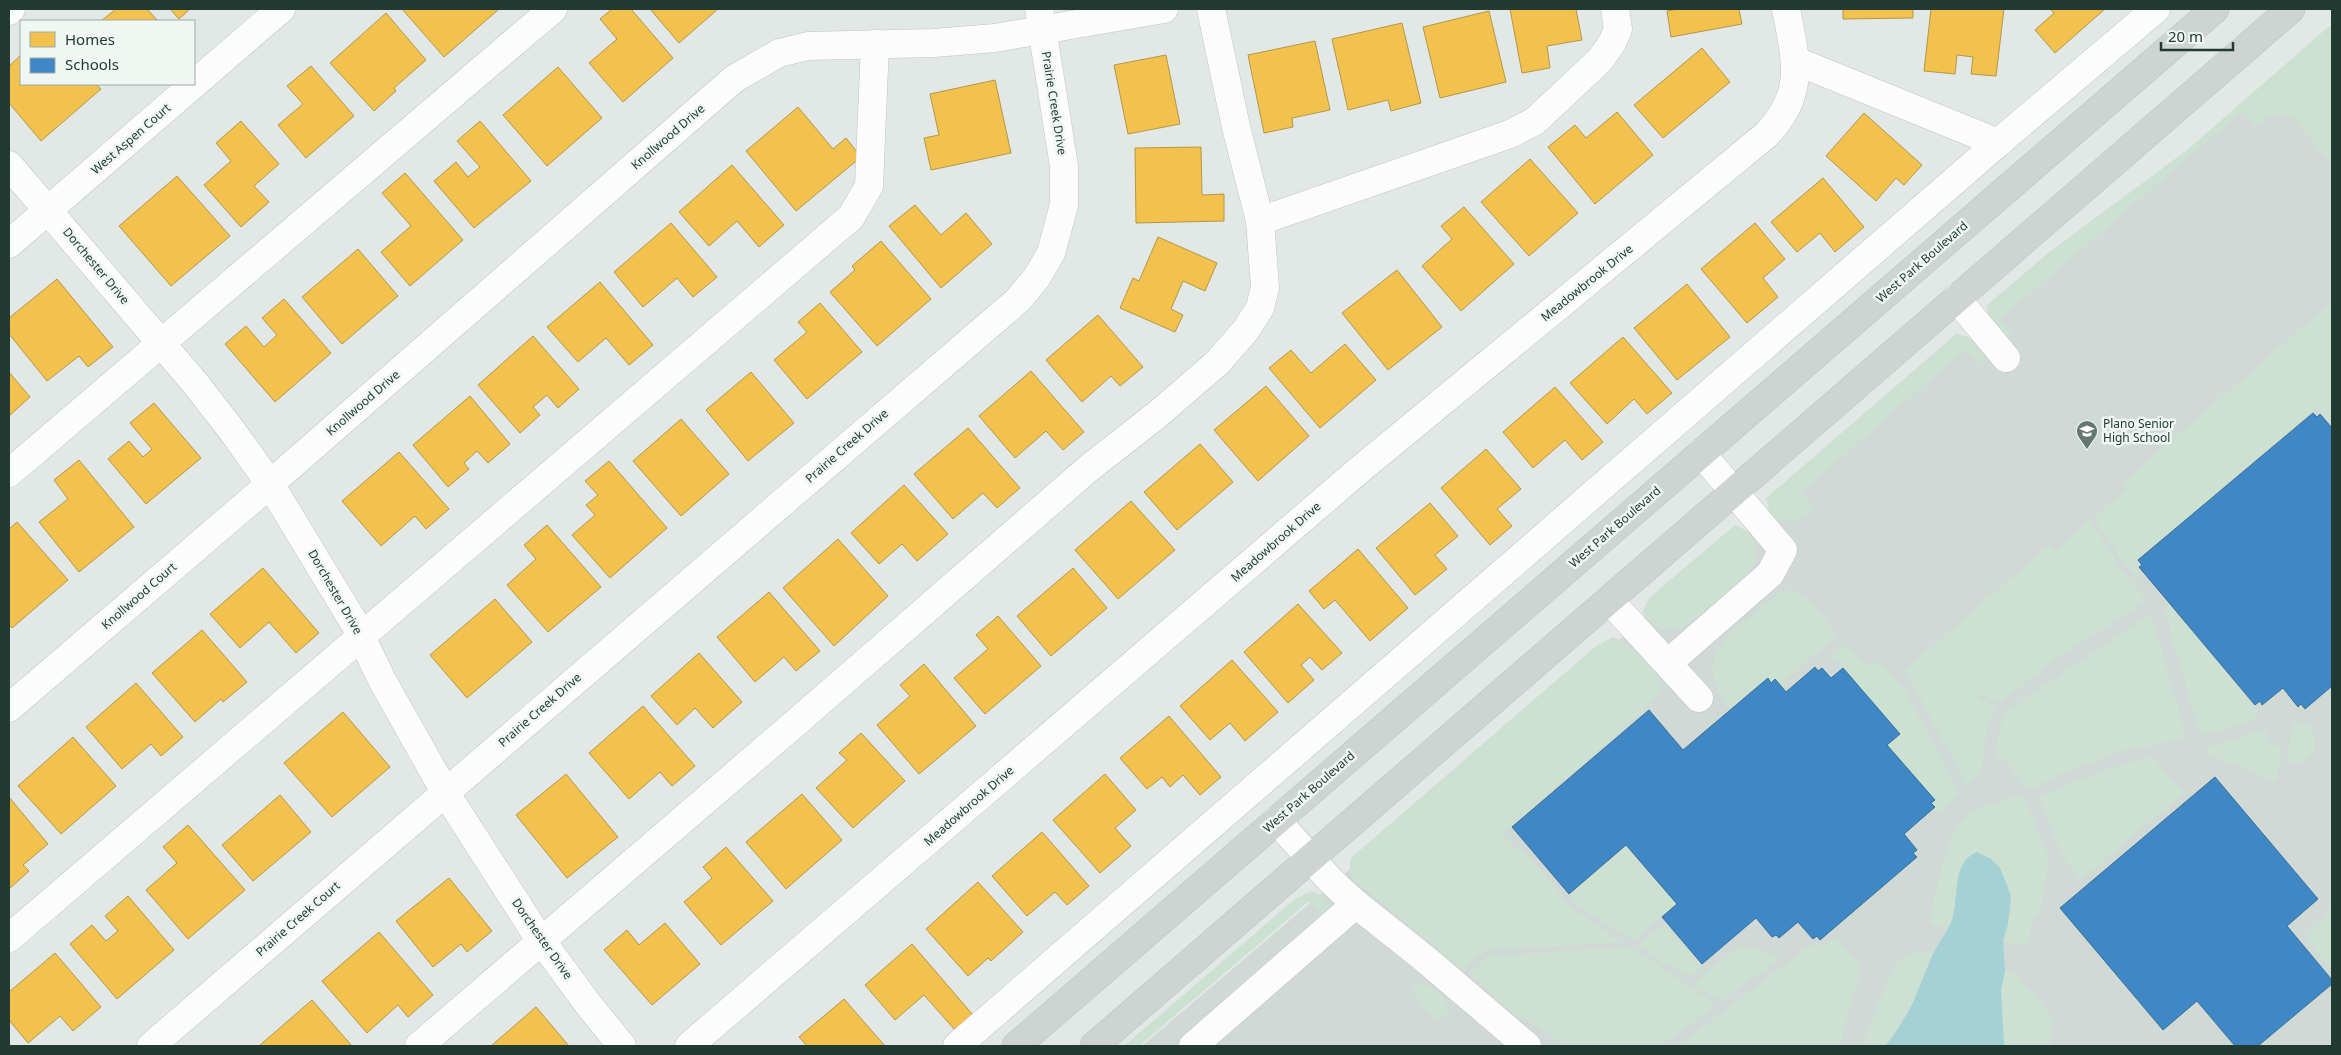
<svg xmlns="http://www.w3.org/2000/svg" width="2341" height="1055" font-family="'Noto Sans',sans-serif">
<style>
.built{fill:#d0d9d5}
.green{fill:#cce1d1}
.water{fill:#a4d1d5}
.homes{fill:#f2c14e;stroke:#b39846}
.schools{fill:#3f88c5;stroke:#367199}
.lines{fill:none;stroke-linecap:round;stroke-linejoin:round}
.minor-casing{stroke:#bfc5c2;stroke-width:29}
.major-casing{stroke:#bcc4c1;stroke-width:29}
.minor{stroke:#fbfcfb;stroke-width:28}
.major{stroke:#cdd4d1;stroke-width:28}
.labels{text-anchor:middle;stroke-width:5;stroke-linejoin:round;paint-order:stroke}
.street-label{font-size:12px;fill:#213a32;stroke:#f0f7f3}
.poi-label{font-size:12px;fill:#213a32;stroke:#f0f7f3;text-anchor:start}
</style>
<rect width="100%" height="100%" fill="#e2e8e5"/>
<!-- built -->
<polygon class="built" points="2332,32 2332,1046 1142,1046 1350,869"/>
<!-- green -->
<g class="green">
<path d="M2328,27H2332V164L2294,119C2274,106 2272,118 2256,126L2242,111L2000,319L2011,332L2009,339C1997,333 1987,318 1987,305L2048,253L2187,150Z"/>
<path d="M2332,302V425L2317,408L2136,560L2140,575L2136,578C2119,559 2109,537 2093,518L2128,488L2123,482Z"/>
<path d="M1956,334L1968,337L1984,356L1983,362H1979L1966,349L1801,492L1815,508C1802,519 1785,528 1770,515L1766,498Z"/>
<polygon points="2088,521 2108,547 2118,566 2147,601 2060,656 1999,703 1981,694 1979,698 1995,707 1987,727 1981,773 1967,786 1914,686 1904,671 2050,545 2056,551"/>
<path d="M1735,525C1755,532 1763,552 1750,571C1742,584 1697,617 1683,628C1664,632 1653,628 1642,612L1650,597Z"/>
<path d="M1788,590C1810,594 1824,619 1837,635L1780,685L1775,680L1771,683L1767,678L1731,709C1684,655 1739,627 1779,593Z"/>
<polygon points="2166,600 2258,711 2255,715 2258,719 2205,735 2199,730 2165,611 2168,609"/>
<path d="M2151,613L2185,733V738L2121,751L2063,773L2026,791L2006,760L1997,758C1996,741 1999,727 2006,712Z"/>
<path d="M1613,637C1634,647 1658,666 1662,690L1643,711L1503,834L1516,850H1523L1573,909L1622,942L1485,950L1463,969L1355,881C1350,873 1348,866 1352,857L1596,646Z"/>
<polygon points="1846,645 1864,664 1881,662 1902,685 1960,793 1938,814 1931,803 1934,800 1887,745 1900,733 1837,660 1835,661 1832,658"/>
<polygon points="2312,723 2315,752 2305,761 2286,763 2293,724"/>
<polygon points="2266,730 2266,736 2271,744 2282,747 2276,782 2211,755 2207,751 2208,747"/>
<polygon points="2152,756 2184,793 2081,880 2061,854 2038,796 2111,768"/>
<path d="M2016,796H2024L2048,855L2049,865L2038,916L2034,915L2027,946L2003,941C2012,912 2014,895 2000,868L1967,856L1958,873V888L1953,918L1948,928L1930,924C1932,906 1948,836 1958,824C1974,807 1995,803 2016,796Z"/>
<polygon points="1626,845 1677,904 1634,941 1578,905 1569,894"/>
<path d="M1311,891C1322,894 1330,899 1329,911L1323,915L1308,902L1139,1046H1124L1295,899Z"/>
<polygon points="2332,901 2332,970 2305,938 2321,922"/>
<polygon points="1664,924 1702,967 1689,977 1640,947 1640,944"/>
<polygon points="1836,937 1861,968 1839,1046 1678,1046 1812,944 1814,946 1818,943 1823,947"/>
<polygon points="1742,944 1778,956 1779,959 1723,1000 1718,999 1695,982"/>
<polygon points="1631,947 1712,1002 1713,1007 1661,1046 1565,1046 1537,1025 1514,1014 1469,974 1488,956"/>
<polygon points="1916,951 1933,954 1913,1003 1885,1046 1861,1046 1894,965"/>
<polygon points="2005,971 2016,973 2053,1018 2050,1046 2004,1046 2001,990"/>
<path d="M1421,983C1433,986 1451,1000 1448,1014L1440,1020L1435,1019L1413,993L1412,988Z"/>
</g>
<!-- water -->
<path class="water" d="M1977,852L1991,859L2000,868L2011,896L2008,924L2003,941L2005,971L2001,990L2004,1046H1885C1896,1033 1907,1016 1914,1000C1921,985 1926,969 1933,954C1939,941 1950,930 1953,916C1959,894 1952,862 1977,852Z"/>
<!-- homes -->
<g class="homes">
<polygon points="116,9 147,9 158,21 101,21"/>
<polygon points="170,9 190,9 179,19"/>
<polygon points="402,9 499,9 444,57"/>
<polygon points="612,9 631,9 673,58 623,102 589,63 617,39 600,19"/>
<polygon points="650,9 718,9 679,43"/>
<polygon points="1510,9 1576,9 1582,40 1547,46 1550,68 1522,73"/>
<polygon points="1678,9 1739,9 1742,24 1671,37 1667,11"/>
<polygon points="1843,9 1913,9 1913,18 1843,19"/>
<polygon points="1931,9 2004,9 1996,76 1971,74 1973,57 1957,55 1955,74 1924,71"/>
<polygon points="2050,9 2105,9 2055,53 2035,30 2054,13"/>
<polygon points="1489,11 1506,82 1440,98 1423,27"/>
<polygon points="386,13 426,60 394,88 396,91 374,111 330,63"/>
<polygon points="1402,23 1421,103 1391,111 1388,100 1348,110 1332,39"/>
<polygon points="1315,41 1330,110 1292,118 1293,127 1264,133 1248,55"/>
<polygon points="1702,48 1730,82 1663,138 1634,105"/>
<polygon points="21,55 21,84 96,84 101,89 41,141 9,103 9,66"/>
<polygon points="1166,55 1180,124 1128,134 1114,65"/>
<polygon points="311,66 354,116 306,158 278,125 303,104 287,86"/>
<polygon points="558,67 602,118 547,166 503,115"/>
<polygon points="995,80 1011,153 931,170 924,138 939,135 930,94"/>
<polygon points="798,107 833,149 846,138 861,157 796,211 746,151"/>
<polygon points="1617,112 1653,155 1595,204 1548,147 1575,125 1586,138"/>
<polygon points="1864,113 1922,165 1904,185 1896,178 1876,201 1826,156"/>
<polygon points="241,121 279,164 254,186 269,202 241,227 204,185 231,161 216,143"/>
<polygon points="480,121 531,181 474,228 434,181 456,162 468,177 480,167 457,141"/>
<polygon points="1201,147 1202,195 1224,194 1224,221 1136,223 1135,148"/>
<polygon points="1530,159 1578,213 1529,256 1481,202"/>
<polygon points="732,165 784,225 759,247 737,221 709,246 679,212"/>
<polygon points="405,173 463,240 410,286 381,252 411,226 382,193"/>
<polygon points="177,176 230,236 171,286 119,226"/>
<polygon points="1823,178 1864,227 1835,252 1820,233 1797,252 1771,222"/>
<polygon points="915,205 941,235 966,213 992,244 941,288 889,226"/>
<polygon points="1464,207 1514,264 1461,311 1422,266 1452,239 1441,226"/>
<polygon points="671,223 717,277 693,297 677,278 643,307 614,272"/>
<polygon points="1755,223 1785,259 1763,278 1778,297 1747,323 1701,269"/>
<polygon points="1158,237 1217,263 1205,291 1183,281 1171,309 1183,315 1175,332 1120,308 1133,278 1139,281"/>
<polygon points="881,241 931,299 877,346 830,292 855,270 852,266"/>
<polygon points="358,249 398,296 342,344 302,297"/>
<polygon points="1397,270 1442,327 1388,370 1342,313"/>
<polygon points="57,279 113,347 88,367 79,356 47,381 9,334 9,318"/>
<polygon points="600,282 653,345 629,365 606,338 578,362 547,327"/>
<polygon points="1687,284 1730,337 1677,380 1634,328"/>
<polygon points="284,299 331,353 275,402 225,344 246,326 264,347 277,335 262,318"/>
<polygon points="820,303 862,352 807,399 774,360 807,332 798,322"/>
<polygon points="1098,315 1143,367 1120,386 1111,376 1082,402 1046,360"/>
<polygon points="533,336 579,389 558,408 547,395 533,407 540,415 520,433 478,385"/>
<polygon points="1623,337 1672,393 1647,414 1634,399 1607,424 1570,383"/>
<polygon points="1345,344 1376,380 1320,428 1269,368 1291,350 1311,373"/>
<polygon points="1031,371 1084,432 1063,450 1046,431 1015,458 979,416"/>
<polygon points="9,372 30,397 9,416"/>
<polygon points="751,372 794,423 748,461 706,410"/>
<polygon points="1266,386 1309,436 1258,481 1214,430"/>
<polygon points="1555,387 1603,442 1582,460 1565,440 1533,468 1503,432"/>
<polygon points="470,396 510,444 488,463 477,451 464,463 469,469 448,487 413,445"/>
<polygon points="154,403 201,458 146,504 108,459 129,441 143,457 152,449 130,423"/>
<polygon points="681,419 729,474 681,516 633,461"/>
<polygon points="968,428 1020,488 997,508 983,493 953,519 914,474"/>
<polygon points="1200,444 1233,482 1177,530 1144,492"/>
<polygon points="1486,449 1521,489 1497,509 1512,526 1490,545 1441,488"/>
<polygon points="399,452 449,509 426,529 415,516 381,546 342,501"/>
<polygon points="79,460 134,527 79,572 39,522 68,499 54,480"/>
<polygon points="609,461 667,528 610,578 572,535 595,515 586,505 598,495 585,481"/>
<polygon points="904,485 948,534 917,561 902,544 879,564 851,533"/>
<polygon points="1131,501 1175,550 1118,599 1075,550"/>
<polygon points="1430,503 1458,536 1435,555 1447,569 1415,595 1376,548"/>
<polygon points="17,522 68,580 12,628 9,625 9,529"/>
<polygon points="547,525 601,587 548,632 507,585 536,559 524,545"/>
<polygon points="838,539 888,596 834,646 783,588"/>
<polygon points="1358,549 1408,608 1370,641 1335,600 1324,609 1309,591"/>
<polygon points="263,568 319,633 296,653 269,622 240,648 210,614"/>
<polygon points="1073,568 1107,608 1051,656 1017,616"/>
<polygon points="769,592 820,651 796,671 784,657 755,682 717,637"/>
<polygon points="495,599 532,642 467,698 430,655"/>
<polygon points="1298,604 1342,653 1322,670 1310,657 1301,665 1314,680 1288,703 1244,652"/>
<polygon points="998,616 1041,666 985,714 954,678 988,649 976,635"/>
<polygon points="202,630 247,682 223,702 221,699 195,722 152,673"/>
<polygon points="699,653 742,702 713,728 695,708 677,725 651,696"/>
<polygon points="1232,660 1278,712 1245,741 1230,723 1210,740 1180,706"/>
<polygon points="924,664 976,726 919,774 877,725 910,696 900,685"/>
<polygon points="136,683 183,737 161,756 151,744 122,769 86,727"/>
<polygon points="643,706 695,766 672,786 660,772 629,799 589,753"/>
<polygon points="343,712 390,767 332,817 284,763"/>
<polygon points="1169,716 1221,777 1200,795 1183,775 1170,787 1162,777 1147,789 1120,758"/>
<polygon points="861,733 905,781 853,828 816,788 847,760 839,753"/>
<polygon points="73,737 116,786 61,834 18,786"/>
<polygon points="566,774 618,837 567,878 516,815"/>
<polygon points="1105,774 1136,810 1115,828 1131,846 1100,873 1053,820"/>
<polygon points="802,794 842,840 786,889 746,842"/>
<polygon points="280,795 311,832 253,881 222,845"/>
<polygon points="9,797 48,844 23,865 29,871 9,889"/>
<polygon points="188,825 245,890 188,939 146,890 177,863 163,847"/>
<polygon points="1042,832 1089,886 1067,905 1055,892 1027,916 992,876"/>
<polygon points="726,847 773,901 721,945 684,902 712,878 703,867"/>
<polygon points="449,878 492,931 467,952 461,944 433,967 396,921"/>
<polygon points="978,882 1023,932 991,961 988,958 968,976 926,929"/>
<polygon points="128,896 174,950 117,999 70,944 92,925 106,941 118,931 105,916"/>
<polygon points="665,923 700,964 652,1005 604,950 627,930 639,945"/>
<polygon points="379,932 433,995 408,1017 398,1005 367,1033 322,981"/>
<polygon points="912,944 973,1015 955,1030 924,995 895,1020 865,985"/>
<polygon points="55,953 101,1007 73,1031 60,1016 28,1043 9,1020 9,992"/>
<polygon points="844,999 885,1046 807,1046 799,1037"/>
<polygon points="312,1000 352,1046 259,1046"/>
<polygon points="536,1007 569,1046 491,1046"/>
</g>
<!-- schools -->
<g class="schools">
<polygon points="2313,413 2317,417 2320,414 2332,428 2332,686 2305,709 2301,704 2298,707 2283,688 2262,705 2260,701 2255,705 2139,567 2142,565 2138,560"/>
<polygon points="1815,667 1818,671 1822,668 1831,678 1843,668 1900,734 1887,745 1935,800 1931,803 1935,807 1904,834 1917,850 1913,853 1917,857 1820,940 1817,936 1813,939 1798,922 1779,938 1776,935 1772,937 1756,918 1702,964 1662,917 1677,904 1626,845 1569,894 1512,827 1649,710 1683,750 1768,678 1771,683 1775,679 1786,692"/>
<polygon points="2215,777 2318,899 2287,926 2332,980 2332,984 2258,1046 2235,1046 2197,1001 2163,1030 2060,908"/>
</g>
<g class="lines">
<!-- minor casing -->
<g class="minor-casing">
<g id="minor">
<polyline points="9,11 11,9"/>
<polyline points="1796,61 1998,143 2156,9"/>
<polyline points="9,165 195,383 233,432 270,484 355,624 382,680 445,792 535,932 588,1004 622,1046"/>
<polyline points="1260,221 1510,134 1535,121 1600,60 1612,43 1618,29 1615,9"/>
<polyline points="9,244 281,9"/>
<polyline points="1956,298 2006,358"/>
<polyline points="9,473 553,9"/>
<polyline points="1609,600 1699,698"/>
<polyline points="1668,663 1770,574 1783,550 1701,453"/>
<polyline points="9,708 270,484 734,79 779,53 808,46 934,43 995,38 1164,9"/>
<polyline points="1276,820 1331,881 1356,904 1424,958 1527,1046"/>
<polyline points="9,938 851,217 869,186 875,44"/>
<polyline points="151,1046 1018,300 1037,277 1051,253 1064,205 1064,166 1039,9"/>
<polyline points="419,1046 792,726 1089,468 1158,414 1217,363 1245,331 1260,308 1265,287 1260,221 1236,127 1211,9"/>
<path d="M689,1046L1358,471L1766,135C1806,94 1796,60 1786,9"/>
<polyline points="957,1046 1998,143"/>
<polyline points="1193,1046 1356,904"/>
</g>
</g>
<!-- major casing -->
<g class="major-casing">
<g id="major">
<polyline points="1016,1046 2215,9"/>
<polyline points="1094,1046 2291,9"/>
</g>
</g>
<!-- minor -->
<use href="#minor" class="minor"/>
<!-- major -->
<use href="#major" class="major"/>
</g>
<!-- icons -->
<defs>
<g id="school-pin" transform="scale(1.125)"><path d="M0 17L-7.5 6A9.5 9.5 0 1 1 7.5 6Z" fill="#657771" stroke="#f0f7f3"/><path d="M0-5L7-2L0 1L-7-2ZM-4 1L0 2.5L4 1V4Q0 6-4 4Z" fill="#fff"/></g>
</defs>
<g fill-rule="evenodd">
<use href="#school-pin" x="2087" y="431"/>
</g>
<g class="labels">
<!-- street labels -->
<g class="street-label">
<text transform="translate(1054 103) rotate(81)" y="4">Prairie Creek Drive</text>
<text transform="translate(668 137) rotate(-41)" y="4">Knollwood Drive</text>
<text transform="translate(131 139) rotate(-41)" y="4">West Aspen Court</text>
<text transform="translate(1922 262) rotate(-41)" y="4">West Park Boulevard</text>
<text transform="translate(96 266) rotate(50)" y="4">Dorchester Drive</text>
<text transform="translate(1587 283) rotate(-39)" y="4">Meadowbrook Drive</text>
<text transform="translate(363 403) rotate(-41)" y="4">Knollwood Drive</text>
<text transform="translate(847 446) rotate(-41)" y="4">Prairie Creek Drive</text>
<text transform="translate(1615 527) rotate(-41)" y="4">West Park Boulevard</text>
<text transform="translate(1276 542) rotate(-41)" y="4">Meadowbrook Drive</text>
<text transform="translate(335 592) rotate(60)" y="4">Dorchester Drive</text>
<text transform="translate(139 596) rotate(-41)" y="4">Knollwood Court</text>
<text transform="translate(540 710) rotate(-41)" y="4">Prairie Creek Drive</text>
<text transform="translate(1309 792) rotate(-41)" y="4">West Park Boulevard</text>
<text transform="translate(969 806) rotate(-41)" y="4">Meadowbrook Drive</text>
<text transform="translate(298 919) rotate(-41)" y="4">Prairie Creek Court</text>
<text transform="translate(542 939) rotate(55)" y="4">Dorchester Drive</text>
</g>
<!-- poi labels -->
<g class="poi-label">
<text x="2103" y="428">Plano Senior<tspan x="2103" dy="14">High School</tspan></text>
</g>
</g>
<!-- border -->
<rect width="2341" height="1055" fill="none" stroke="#213a32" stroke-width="20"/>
<!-- legend -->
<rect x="20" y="20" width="175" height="65" fill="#f0f7f3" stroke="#9daba6"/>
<rect x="30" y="32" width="25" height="15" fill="#f2c14e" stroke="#9daba6"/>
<text x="65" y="45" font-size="15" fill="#213a32">Homes</text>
<rect x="30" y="58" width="25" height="15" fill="#3f88c5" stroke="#9daba6"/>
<text x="65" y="70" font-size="15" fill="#213a32">Schools</text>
<!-- scale -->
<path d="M2161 42v8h72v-8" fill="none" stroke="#213a32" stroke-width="2.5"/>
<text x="2168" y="42" font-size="15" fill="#213a32" stroke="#f0f7f3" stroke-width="4" paint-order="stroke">20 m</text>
</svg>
